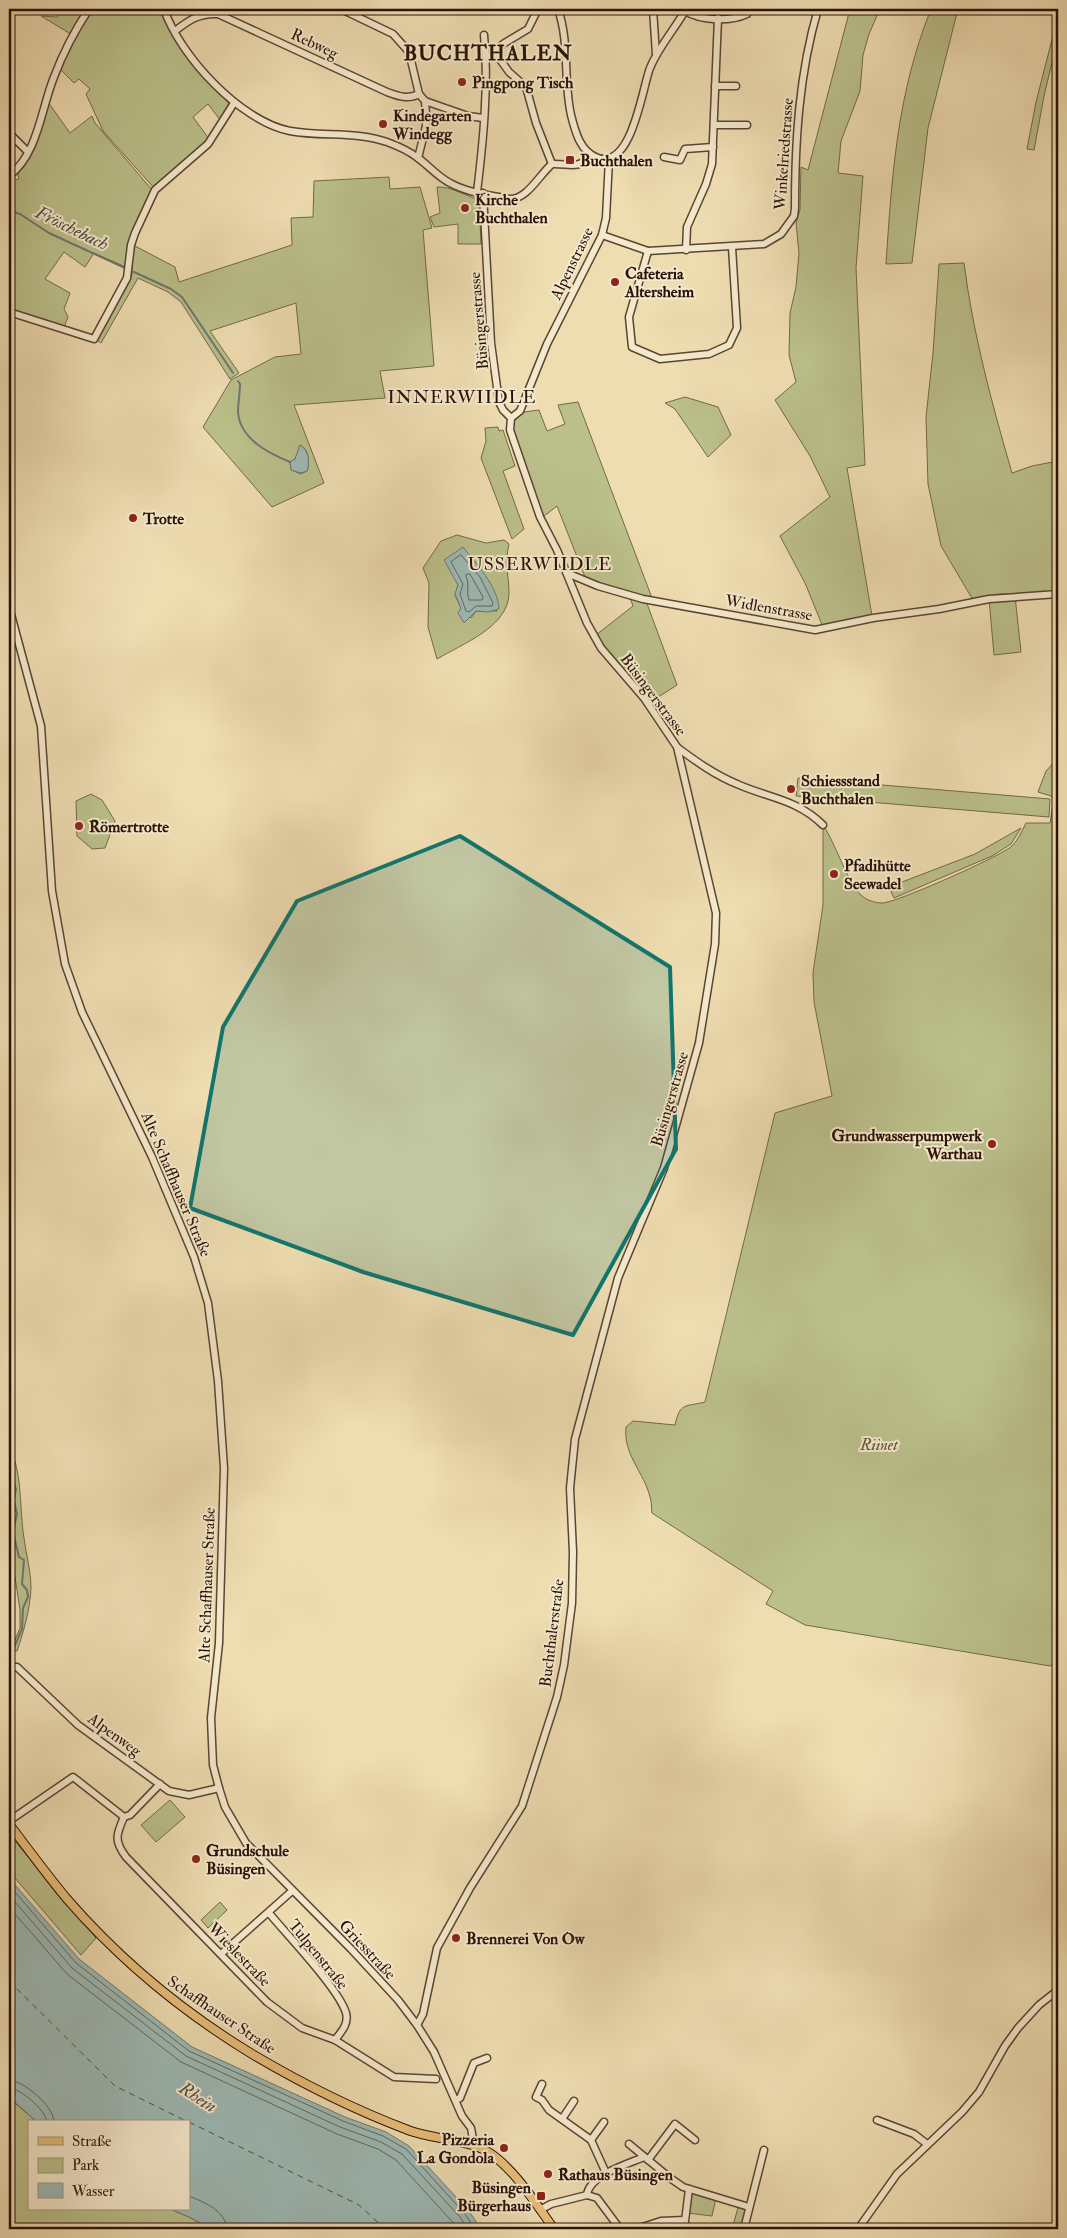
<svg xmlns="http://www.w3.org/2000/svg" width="1067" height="2238" font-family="'IM FELL Double Pica',serif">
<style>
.green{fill:#bbc08b;stroke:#726948;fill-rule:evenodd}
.water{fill:#9dbab6;stroke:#6e776f}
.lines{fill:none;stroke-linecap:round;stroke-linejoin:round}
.shore{stroke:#62665e;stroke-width:1}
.stream{stroke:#6e776f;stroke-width:2}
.ferry{stroke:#514d43;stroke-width:1;stroke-dasharray:6 5;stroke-linecap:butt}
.minor-casing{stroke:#5a4530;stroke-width:9}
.major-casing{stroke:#281205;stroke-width:10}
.minor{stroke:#f5e9cd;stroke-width:6}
.major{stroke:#e8be79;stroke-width:8}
.marked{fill:#0f766e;fill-opacity:0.2;stroke:#0f766e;stroke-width:4;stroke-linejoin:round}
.poi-dot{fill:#8f2418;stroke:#f5e9cd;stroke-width:2}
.labels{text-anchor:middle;stroke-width:4;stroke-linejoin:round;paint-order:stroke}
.street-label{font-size:16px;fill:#281205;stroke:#f5e9cd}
.poi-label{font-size:16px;font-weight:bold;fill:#281205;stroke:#f5e9cd;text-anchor:start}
.park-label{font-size:16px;font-style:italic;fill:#5b4f34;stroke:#f5e9cd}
.water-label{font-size:18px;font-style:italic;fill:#514d43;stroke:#f5e9cd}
.neighbourhood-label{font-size:18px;letter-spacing:1px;fill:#281205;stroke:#f5e9cd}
.district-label{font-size:21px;font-weight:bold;letter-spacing:1px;fill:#281205;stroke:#f5e9cd}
</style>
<rect width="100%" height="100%" fill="#efddb2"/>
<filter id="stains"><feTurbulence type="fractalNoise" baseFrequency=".004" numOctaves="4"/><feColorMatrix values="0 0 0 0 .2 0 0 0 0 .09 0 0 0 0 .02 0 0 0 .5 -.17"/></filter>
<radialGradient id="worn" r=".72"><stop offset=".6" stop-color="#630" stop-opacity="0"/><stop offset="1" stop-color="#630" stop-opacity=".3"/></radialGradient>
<!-- green -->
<g class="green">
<path d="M65,9H160C180,49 201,72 230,105L221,121L208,104L193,117L209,139L154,188L103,131L86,94L90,89L79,79L74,83L59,68L74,36L41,16L57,17Z"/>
<polygon points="850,9 880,9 869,34 863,55 860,91 841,141 838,173 863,176 856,268 865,465 847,468 872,616 823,627 805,583 780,536 830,497 810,456 775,400 796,382 789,355 790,313 796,287 799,253 796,223 800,210 801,167 808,170"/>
<path d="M931,9H958L928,128L912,263L886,264C892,174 897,94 931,9Z"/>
<polygon points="1058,16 1058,37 1044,96 1034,150 1027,149 1036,102"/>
<polygon points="48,102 70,133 92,116 95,123 153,191 134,230 128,268 94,253 85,267 64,252 45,279 70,293 64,309 68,317 64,327 9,310 9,182 19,179 17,170"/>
<path d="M389,177L390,189L420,187L432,228L423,230L434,366L380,371L385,398L294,405L324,483L272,507L203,427L231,380L275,357L301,354L296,303L210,331L239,373L230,379L181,302L168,292L138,278L101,343L96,339L132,275L133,245L175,267L179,282L292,245L291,218L313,217L314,181ZM300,445C309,449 310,462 307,471L301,474L291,470L290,462L295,459Z"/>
<path d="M437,187C451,186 466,196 479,200L481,244H458V224L434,227L430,217L440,213Z"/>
<path d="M964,263C973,334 992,404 1012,473L1032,466L1053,462L1058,475V592L999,594L973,600L941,546L928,484L926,417L933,353L939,264Z"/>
<polygon points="685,397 718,407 731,435 708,457 675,409 665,403"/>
<polygon points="578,402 652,598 627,592 585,577 557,506 543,517 513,431 513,422 524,412 539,410 547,431 565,424 558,405"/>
<polygon points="498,427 499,431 503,430 515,466 503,471 524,529 512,539 481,458 486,441 485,428"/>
<path d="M457,535L486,543L504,540L509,544C504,565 509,574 509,594C508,627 462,644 437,659L428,627L429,583L423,568L441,541ZM458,585L497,611H476L471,618L461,608L455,595Z"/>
<polygon points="1015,596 1021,652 994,655 989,599"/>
<polygon points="630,598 646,601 677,685 649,703 603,647 596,635 633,606"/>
<path d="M1058,758V1661L1050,1666L805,1625L766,1604L773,1591L652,1513C651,1508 652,1502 650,1497C644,1472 623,1455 626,1427L633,1421L675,1425C680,1402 685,1407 705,1402L775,1113L832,1096L814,1002L813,973L823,905V825C835,842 848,884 861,895C866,900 875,903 882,903C896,903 1001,856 1012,846C1018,840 1022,831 1026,823H1050L1054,797L1038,792L1046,771Z"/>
<polygon points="798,778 1050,799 1049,817 796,796"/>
<polygon points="91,794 102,800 115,821 105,848 92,849 77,836 76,801"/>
<polygon points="1021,828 1011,844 992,856 894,898 889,887 975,854"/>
<path d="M9,1445C23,1474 19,1507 24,1538C26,1554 31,1571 31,1588C30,1609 24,1631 17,1651L11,1649L20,1628V1610L9,1538Z"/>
<polygon points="170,1800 185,1817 156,1842 141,1825"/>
<polygon points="9,1834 96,1938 81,1955 9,1871"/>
<polygon points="220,1902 227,1910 208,1928 201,1920"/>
<polygon points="9,2098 37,2122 29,2122 29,2209 170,2209 189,2217 211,2229 9,2229"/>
<polygon points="693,2192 716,2198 712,2216 687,2213 690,2195"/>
<polygon points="739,2204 749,2207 744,2229 732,2229"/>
</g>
<!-- water -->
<g class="water">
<path d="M300,445C309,450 310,462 307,471L301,473L291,470L290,462L295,459Z"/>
<path d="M463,547C476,564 498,586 499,609L488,612L476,611L464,623L458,613L461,608L455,594L458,585L444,560Z"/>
<polygon points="9,1878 79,1959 192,2047 345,2117 386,2132 409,2146 469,2211 481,2229 212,2229 189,2217 170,2209 189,2209 189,2122 37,2122 9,2097"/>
</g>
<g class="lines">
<!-- shore -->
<g class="shore">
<polygon points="461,555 480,577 493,603 492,606 476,606 469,612 466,611 460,594 463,584 451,562"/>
<path d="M467,574H470L483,597L482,600H469C466,591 470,585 466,576Z"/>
<polyline points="9,1885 76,1963 189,2051 343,2121 383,2136 406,2149 465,2214 475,2229"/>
<polyline points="9,1895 72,1968 186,2056 340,2127 381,2142 402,2154 460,2217 468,2229"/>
<polyline points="9,1907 67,1974 181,2062 337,2134 378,2149 396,2160 459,2229"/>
<path d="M9,2080C24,2081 54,2106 54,2122"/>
<path d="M9,2088C20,2088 46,2110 47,2122"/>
<path d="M189,2196C204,2202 226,2211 227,2229"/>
</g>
<!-- stream -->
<g class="stream">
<polyline points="9,211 20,214 49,233 125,268"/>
<polyline points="134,272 171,289 182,297 233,373"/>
<path d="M238,381L240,384C240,393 238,403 238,412C240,439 268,453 290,462"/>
<path d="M9,1451C17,1467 11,1479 16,1489L14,1500L17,1514L13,1532L19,1557L24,1560L22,1584L27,1590L28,1597L23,1608L22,1629L13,1650"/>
</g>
<!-- ferry -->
<g class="ferry">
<polyline points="9,1981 115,2086 188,2122"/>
<polyline points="189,2122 359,2205 385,2229"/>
</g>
<!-- minor casing -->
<g class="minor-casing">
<g id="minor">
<path d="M164,9C180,56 240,121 290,131C323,137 355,131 387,142C398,146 409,151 418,158C429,166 438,177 450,183C468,193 490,195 509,199C527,200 539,175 552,164C569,163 578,171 590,155"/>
<polyline points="341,9 393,34 409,52 419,94 425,101 426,114 426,126 418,158"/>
<path d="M558,9C570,44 563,79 571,115C575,131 580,152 598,158C632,169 642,89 650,68C659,46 675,29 686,9"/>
<polyline points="653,9 656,55"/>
<path d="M685,11C701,21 730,22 747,14L749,9"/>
<path d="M175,31C189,20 199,13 218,14L387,92C398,96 408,100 419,94"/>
<polyline points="494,51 509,72 526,87 536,123 552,164"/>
<polyline points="486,59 503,44 528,29 538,9"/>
<polyline points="715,86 736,86"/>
<polyline points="425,101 468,116 483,118"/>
<polyline points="714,125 747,125"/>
<polyline points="9,133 28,152"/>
<polyline points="664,157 680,160 685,149 713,147"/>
<path d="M9,176C38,154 41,109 54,77C63,53 75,30 89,9"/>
<path d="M477,192C483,143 489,84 484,35"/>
<path d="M602,235L648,251L764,244L781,234L794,216L795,208C795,141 799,74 818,9"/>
<polyline points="686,250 687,227 706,184 712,164 718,18"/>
<polyline points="648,251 629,317 632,347 660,359 709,354 729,345 737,328 732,247"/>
<polyline points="9,312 94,339 127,278 131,245 135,233 155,190 208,144 234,103"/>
<polyline points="511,418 520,411 547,344 602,235 606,218 609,159"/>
<polyline points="567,573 598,586 643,599 815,630 873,618 939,609 989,599 1058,594"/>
<polyline points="9,607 41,726 52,891 65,964 82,1012 152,1157 194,1257 208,1303 218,1381 224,1468 219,1643 211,1718 213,1765 219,1788 225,1807 246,1843 351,1949 398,2000 417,2025 434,2052 462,2116 471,2128 474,2145"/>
<path d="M678,748C697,762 715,775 737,784C768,798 797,799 823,825"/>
<polyline points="9,1668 17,1667 78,1725 169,1791 189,1795 219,1788"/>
<path d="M160,1784L130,1815L124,1817C116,1835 114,1841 126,1857L267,2002L302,2028L335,2040L394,2077L436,2079"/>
<polyline points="9,1821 73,1777 124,1817"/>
<path d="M269,1913C287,1935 339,1989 346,2013C349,2024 341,2032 335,2040"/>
<polyline points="221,1954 292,1891"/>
<polyline points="417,2025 423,2014 437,1948 470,1888 522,1806 557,1697 564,1665 572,1603 573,1552 570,1488 575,1439 618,1278 664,1168 699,1043 715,944 716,913 677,747 644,698 601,648 587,623 557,550 540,517 510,430 511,418 503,410 499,402 491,343 483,193"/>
<polyline points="542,2084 536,2097 542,2100 549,2110 591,2140 606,2173"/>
<polyline points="456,2100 460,2098 474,2063 487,2058"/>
<polyline points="562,2119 574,2101"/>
<polyline points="877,2120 914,2134 927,2144"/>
<polyline points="591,2140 604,2122"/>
<polyline points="629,2144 670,2178 683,2187 749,2207"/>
<polyline points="648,2160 675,2124 695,2140"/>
<polyline points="587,2195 597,2198 620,2229"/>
<path d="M540,2210L551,2204L587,2195C589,2175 628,2164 644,2157"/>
<polyline points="636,2229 661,2221 684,2220"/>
<polyline points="684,2229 689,2189"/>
<polyline points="744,2229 764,2150"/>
<polyline points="858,2229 897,2174 962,2112 979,2092 1005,2046 1018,2028 1039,2005 1058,1990"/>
</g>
</g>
<!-- major casing -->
<g class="major-casing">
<path id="major" d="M9,1824C28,1849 47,1875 67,1899C120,1960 183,2012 252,2054C301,2083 355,2110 408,2130C431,2139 470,2140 488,2152C514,2168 536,2204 554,2229"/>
</g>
<!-- minor -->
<use href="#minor" class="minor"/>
<!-- major -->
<use href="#major" class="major"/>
</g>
<!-- marked area -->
<path class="marked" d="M460,836L670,967L676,1149L573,1335L363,1272L190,1208L223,1027L297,901Z"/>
<!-- markers -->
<g class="poi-dot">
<circle cx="462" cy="82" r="5"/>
<circle cx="383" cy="124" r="5"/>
<rect x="565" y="155" width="10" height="10" rx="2.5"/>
<circle cx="465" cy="208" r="5"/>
<circle cx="615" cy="282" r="5"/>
<circle cx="133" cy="518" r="5"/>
<circle cx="791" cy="789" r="5"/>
<circle cx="79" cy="826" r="5"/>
<circle cx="834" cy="874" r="5"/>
<circle cx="992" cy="1144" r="5"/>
<circle cx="196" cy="1859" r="5"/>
<circle cx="456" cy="1938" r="5"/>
<circle cx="504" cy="2148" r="5"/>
<circle cx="548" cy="2174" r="5"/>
<rect x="536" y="2191" width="10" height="10" rx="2.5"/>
</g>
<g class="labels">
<!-- street labels -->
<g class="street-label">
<text transform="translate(315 43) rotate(25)" y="6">Rebweg</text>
<text transform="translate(783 154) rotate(-86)" y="6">Winkelriedstrasse</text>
<text transform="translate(571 263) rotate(-64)" y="6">Alpenstrasse</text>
<text transform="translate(478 321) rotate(-95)" y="6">Büsingerstrasse</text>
<text transform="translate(769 607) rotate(10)" y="6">Widlenstrasse</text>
<text transform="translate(654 694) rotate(53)" y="6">Büsingerstrasse</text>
<text transform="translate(669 1099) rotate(-74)" y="6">Büsingerstrasse</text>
<text transform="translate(177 1184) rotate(67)" y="6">Alte Schaffhauser Straße</text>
<text transform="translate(206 1585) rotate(-88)" y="6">Alte Schaffhauser Straße</text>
<text transform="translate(551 1633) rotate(-83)" y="6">Buchthalerstraße</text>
<text transform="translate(115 1734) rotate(36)" y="6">Alpenweg</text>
<text transform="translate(368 1949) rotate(47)" y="6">Griesstraße</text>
<text transform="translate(240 1954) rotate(46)" y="6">Wieslestraße</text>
<text transform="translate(319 1954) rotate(51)" y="6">Tulpenstraße</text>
<text transform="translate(222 2014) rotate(34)" y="6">Schaffhauser Straße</text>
</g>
<!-- poi labels -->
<g class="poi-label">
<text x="472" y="88">Pingpong Tisch</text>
<text x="393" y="121">Kindegarten<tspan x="393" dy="18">Windegg</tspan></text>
<text x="580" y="166">Buchthalen</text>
<text x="475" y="205">Kirche<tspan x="475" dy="18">Buchthalen</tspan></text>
<text x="625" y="279">Cafeteria<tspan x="625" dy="18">Altersheim</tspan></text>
<text x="143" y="524">Trotte</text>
<text x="801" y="786">Schiessstand<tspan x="801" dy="18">Buchthalen</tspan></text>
<text x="89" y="832">Römertrotte</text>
<text x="844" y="871">Pfadihütte<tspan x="844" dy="18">Seewadel</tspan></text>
<text x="982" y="1141" text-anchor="end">Grundwasserpumpwerk<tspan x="982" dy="18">Warthau</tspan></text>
<text x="206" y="1856">Grundschule<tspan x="206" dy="18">Büsingen</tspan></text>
<text x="466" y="1944">Brennerei Von Ow</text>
<text x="494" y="2145" text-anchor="end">Pizzeria<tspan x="494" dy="18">La Gondola</tspan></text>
<text x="558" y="2180">Rathaus Büsingen</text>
<text x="531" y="2193" text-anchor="end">Büsingen<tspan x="531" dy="18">Bürgerhaus</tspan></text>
</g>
<!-- park labels -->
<g class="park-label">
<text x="879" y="1450">Riinet</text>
</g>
<!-- water labels -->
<g class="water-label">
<text transform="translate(72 228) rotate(26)" y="6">Fröschebach</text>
<text transform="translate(198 2097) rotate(33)" y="6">Rhein</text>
</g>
<!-- neighbourhood labels -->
<g class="neighbourhood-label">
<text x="462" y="403">INNERWIIDLE</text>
<text x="540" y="570">USSERWIIDLE</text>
</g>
<!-- district labels -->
<g class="district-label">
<text x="488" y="60">BUCHTHALEN</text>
</g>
</g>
<!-- margin -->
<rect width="1067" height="2238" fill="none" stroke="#efddb2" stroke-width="30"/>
<rect x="10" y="10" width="1047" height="2218" fill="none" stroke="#281205" stroke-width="2.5"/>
<rect x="15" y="15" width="1037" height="2208" fill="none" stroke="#281205"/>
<!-- legend -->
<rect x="28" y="2120" width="162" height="90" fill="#f5e9cd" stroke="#a3937d"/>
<rect x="38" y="2137" width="25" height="8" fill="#e8be79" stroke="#a3937d"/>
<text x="72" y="2146" font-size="15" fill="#281205">Straße</text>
<rect x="38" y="2158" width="25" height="15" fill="#bbc08b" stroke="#a3937d"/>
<text x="72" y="2170" font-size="15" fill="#281205">Park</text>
<rect x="38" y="2183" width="25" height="15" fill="#9dbab6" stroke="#a3937d"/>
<text x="72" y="2196" font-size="15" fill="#281205">Wasser</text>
<rect width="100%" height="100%" filter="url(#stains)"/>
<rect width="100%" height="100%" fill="url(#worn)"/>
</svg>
